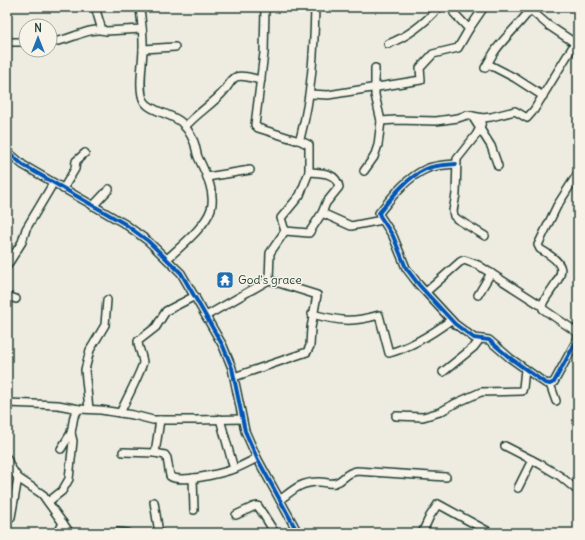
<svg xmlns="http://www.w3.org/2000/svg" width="585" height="540" font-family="Delius,sans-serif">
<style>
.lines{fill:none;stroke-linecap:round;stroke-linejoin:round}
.minor-casing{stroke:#1f3d34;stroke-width:10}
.minor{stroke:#f7f3e8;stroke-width:7}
.cycleway-casing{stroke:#f7f3e8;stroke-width:6}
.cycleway{stroke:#0057b8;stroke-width:4}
.labels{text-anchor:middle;stroke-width:3;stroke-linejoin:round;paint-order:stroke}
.poi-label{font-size:12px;fill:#1f3d34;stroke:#f7f3e8;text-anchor:start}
</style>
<rect width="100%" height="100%" fill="#eeece1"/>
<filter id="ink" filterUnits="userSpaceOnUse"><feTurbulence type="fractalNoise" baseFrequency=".025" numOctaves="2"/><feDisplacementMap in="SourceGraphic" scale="8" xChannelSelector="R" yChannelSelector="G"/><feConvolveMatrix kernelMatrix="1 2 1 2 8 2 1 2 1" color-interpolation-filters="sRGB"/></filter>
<g filter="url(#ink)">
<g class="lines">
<!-- minor casing -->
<g class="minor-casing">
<g id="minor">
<polyline points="95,7 102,30"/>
<path d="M140,7C141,19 143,31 143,43C144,58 137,89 144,101C151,112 170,113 181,122C186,127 191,135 194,142C196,147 196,152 198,157C205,172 216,192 211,209C206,226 180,247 167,259"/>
<path d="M265,7L264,53L255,125L258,128L296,140H299L301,135C312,93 314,50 315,7"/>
<polyline points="527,7 548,25 578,45"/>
<polyline points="454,13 469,29 484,7"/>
<polyline points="7,42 26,42"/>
<path d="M50,42C69,42 87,26 106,31L142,29"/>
<path d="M388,44C409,36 425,23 439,7"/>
<polyline points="143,49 175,47"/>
<polyline points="488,64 515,78 543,96"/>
<path d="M485,68C488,63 491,57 495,51C505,37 519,25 530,10"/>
<polyline points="310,94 328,95 421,80 420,68 433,54 458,48 469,29"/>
<polyline points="472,116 491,146 498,166"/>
<polyline points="483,118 480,128 476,135 457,159 456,194 453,211 454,216 457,219 485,236"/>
<polyline points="381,121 396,120 436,121 458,118 467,115 483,118 491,117 515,111 527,118 534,110 575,43"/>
<path d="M185,127C197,113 213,104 224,91C228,87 231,79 236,77C243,74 254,79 261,80"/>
<polyline points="7,151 23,165 125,224 148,241 181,273 223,346 232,368 245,431 257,458 298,533"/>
<path d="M456,164C446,165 435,165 426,169C406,178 392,197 379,213L380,216L393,236L406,268L419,285L455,324L474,338L489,340L510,358L545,383L550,384L554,382L578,338"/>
<polyline points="364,171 374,157 378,145 381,121 375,95 375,68"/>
<path d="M578,173L557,206L538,245L540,249C573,268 561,274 544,301L542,306L543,309L578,333"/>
<polyline points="207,177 250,170"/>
<polyline points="63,189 75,169 76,161 85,153"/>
<polyline points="93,206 109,189"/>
<polyline points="322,213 351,226 382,220"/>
<path d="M285,231L309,233L322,213L326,203L339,187C336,172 322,173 309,172"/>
<polyline points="7,266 22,242 26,229 51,187 52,183"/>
<polyline points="269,280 270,253 285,231 281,218 300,195 309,172 309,145 299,140"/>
<polyline points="426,292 460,262 464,260 478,265 542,306"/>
<polyline points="478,295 491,273"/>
<polyline points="7,296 16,299"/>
<path d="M312,314C339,321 352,323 379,315L389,353C412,347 432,334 451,320"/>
<polyline points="206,316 269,280 317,295 311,328 310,346 307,352 234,377"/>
<polyline points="443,372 474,347 480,339"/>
<polyline points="550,384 556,401"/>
<polyline points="7,403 58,405 79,409 101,410 133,415 153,420 197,420 242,419"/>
<polyline points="89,409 85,370 90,350 105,325 107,300"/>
<path d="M120,413C124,405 143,367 143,362C142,354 138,348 138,341L156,327L166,311L195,296"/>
<polyline points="396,416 423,417 440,412 454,404 481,392 522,391 523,388 525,369"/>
<polyline points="220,419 234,469"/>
<polyline points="505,446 540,464 560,476 578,491"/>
<polyline points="61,449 71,433"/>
<polyline points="123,452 155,453 160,420"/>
<path d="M155,453L165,455L167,458L170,476C180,484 222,473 234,469C242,466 249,462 257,458"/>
<polyline points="7,458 10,466 18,478 42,494 70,533"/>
<polyline points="193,478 194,510"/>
<polyline points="518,488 532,460"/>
<path d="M280,500C294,489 301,482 319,482C325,482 330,484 335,483C345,480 344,473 357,471L446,477"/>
<polyline points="48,502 62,491 69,479 73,441 71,433 74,416 79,409"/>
<polyline points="154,502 159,533"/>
<polyline points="236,515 253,507 258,506 275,533"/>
<polyline points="11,517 18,478"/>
<polyline points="118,532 128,533"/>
<polyline points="58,533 63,523"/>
<polyline points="422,533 430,516 438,504 491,533"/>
</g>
</g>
<!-- minor -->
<use href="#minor" class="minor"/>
<!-- cycleway casing -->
<g class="cycleway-casing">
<g id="cycleway">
<polyline points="7,151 23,165 125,224 148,241 181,273 223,346 232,368 245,431 257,458 298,533"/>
<path d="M456,164C446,165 435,165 426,169C406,178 392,197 379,213L380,216L393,236L406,268L419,285L455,324L474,338L489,340L510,358L545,383L550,384L554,382L578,338"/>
</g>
</g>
<!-- cycleway -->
<use href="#cycleway" class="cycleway"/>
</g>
</g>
<!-- icons -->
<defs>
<g id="temple-square" transform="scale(0.9)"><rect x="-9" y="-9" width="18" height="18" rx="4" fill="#1f6fb2" stroke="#f7f3e8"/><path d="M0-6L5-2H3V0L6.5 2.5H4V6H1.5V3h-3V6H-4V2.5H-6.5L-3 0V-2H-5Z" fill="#fff"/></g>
</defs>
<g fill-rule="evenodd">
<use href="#temple-square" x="225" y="280"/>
</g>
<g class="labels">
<!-- poi labels -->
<g class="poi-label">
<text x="238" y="284">God's grace</text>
</g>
</g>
<!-- margin -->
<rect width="585" height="540" fill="none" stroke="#f7f3e8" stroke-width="24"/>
<rect x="12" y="12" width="561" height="516" fill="none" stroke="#1f3d34" stroke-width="1.5" filter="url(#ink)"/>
<!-- north arrow -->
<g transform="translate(38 38)"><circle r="19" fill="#f7f3e8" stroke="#a1aaa0"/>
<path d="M0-3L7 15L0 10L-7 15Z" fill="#1f6fb2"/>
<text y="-6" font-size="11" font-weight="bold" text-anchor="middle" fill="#1f3d34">N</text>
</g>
</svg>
